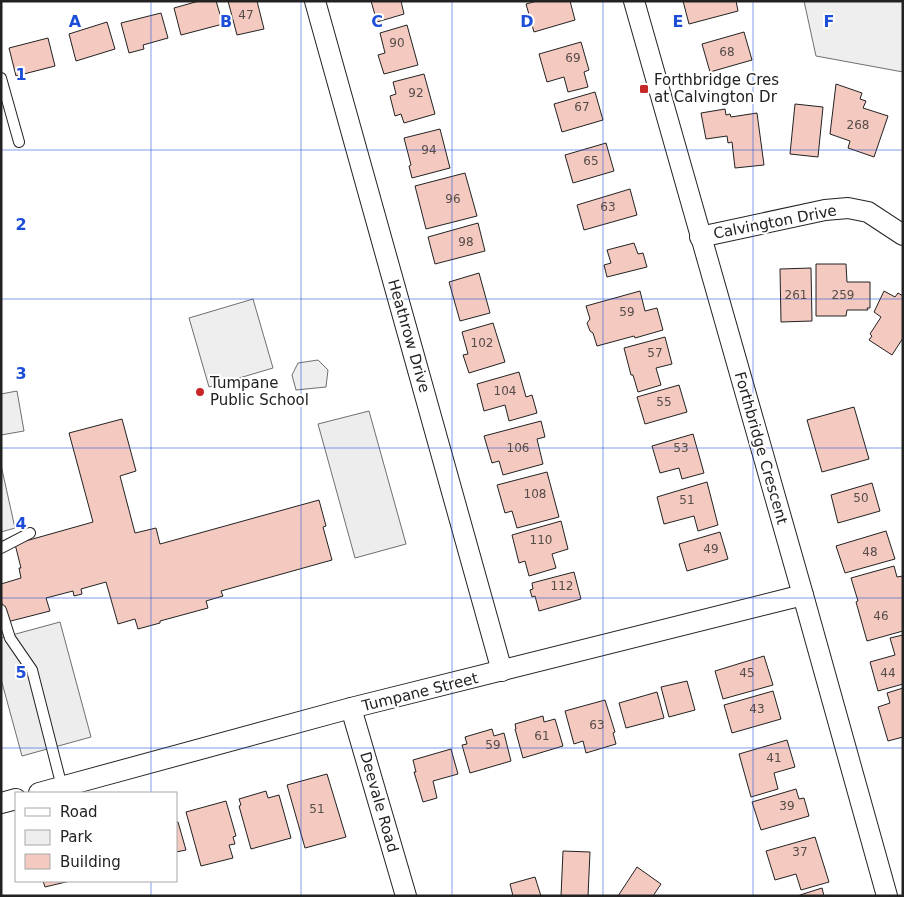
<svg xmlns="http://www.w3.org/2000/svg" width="904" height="897" font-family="'DejaVu Sans',sans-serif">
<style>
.green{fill:#eee;stroke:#6f6f6f}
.parking{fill:#ededed;stroke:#6f6f6f}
.building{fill:#f3c9c0;stroke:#222}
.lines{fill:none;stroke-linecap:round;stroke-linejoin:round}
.lane-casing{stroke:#222;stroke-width:12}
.street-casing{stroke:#222;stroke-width:22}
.lane{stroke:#fff;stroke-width:10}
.street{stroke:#fff;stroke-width:20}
.grid{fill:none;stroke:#1d4ed8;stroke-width:1;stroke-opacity:0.55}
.poi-dot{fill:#c62828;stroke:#fff;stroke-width:2}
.labels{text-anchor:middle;stroke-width:4;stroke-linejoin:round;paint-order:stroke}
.number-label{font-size:12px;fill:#564c4a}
.poi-label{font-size:15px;fill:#222;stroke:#fff;text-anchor:start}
.street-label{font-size:15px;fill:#222;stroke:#fff}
.grid-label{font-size:16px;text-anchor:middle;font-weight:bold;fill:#1d4ed8;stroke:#fff;stroke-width:4;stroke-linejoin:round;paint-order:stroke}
</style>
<rect width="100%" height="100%" fill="#fff"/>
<!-- green -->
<g class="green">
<polygon points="804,1 903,1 903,72 816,56"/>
<polygon points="253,299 273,368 209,387 189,318"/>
<polygon points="318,360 328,370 326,387 296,390 292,375 298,363"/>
<polygon points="17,391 24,431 1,435 1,394"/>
<polygon points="1,465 15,528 1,532"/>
</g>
<!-- parking -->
<g class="parking">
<polygon points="369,411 406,544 355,558 318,424"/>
<polygon points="60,622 91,737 22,756 1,679 1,638"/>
</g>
<!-- building -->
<g class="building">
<polygon points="199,1 216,1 223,24 181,35 174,8"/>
<polygon points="228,1 257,1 264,29 237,35"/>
<polygon points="371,1 401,1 404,14 377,22"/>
<polygon points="537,1 570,1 575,20 534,32 526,4"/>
<polygon points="683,1 736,1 738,11 689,24"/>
<polygon points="161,13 168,38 143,45 144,49 129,53 121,23"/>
<polygon points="107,22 115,49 76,61 69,34"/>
<polygon points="407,25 418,65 384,74 378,55 385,53 380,33"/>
<polygon points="744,32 752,60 710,72 702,44"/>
<polygon points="48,38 55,66 16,76 9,48"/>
<polygon points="581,42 589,70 584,72 588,87 568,92 564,77 547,82 539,54"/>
<polygon points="424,74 435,114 404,123 401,114 395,116 390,96 396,94 393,82"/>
<polygon points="836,84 862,93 860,99 866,101 863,108 888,116 874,157 848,148 850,141 830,134"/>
<polygon points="595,92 603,120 562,132 554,104"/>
<polygon points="795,104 823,107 818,157 790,154"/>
<polygon points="725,109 726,115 730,114 731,117 757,113 764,165 735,168 732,142 728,143 727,136 706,139 701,113"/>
<polygon points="440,129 450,168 412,178 409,166 411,165 404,138"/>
<polygon points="606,143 614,171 573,183 565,155"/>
<polygon points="465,173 477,216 426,229 415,186"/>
<polygon points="630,189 637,215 584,230 577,205"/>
<polygon points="478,223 485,251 435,264 428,237"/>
<polygon points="634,243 638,254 643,253 647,267 607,277 604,265 611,263 607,250"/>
<polygon points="816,264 846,264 847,282 870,282 870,308 867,308 868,310 847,310 846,316 816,316"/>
<polygon points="811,268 812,321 781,322 780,269"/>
<polygon points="479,273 490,313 460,321 449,282"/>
<polygon points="640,291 645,311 657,308 663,330 635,338 634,336 597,346 593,333 590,331 587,323 590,319 586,306"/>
<polygon points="884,291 895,297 898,293 903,296 903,338 892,355 869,340 872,336 870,334 881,317 874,312"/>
<polygon points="493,323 505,362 469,373 463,355 468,354 462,332"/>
<polygon points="665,337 672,364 656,368 661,385 638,392 633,375 631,375 624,348"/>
<polygon points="519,372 526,397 532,395 537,413 509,421 505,405 484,411 477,384"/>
<polygon points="679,385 687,412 645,424 637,397"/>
<polygon points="854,407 869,459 822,472 807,420"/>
<polygon points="122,419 136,471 120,476 135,533 156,528 160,544 319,500 326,526 323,527 332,560 221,591 223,596 206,601 208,608 160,621 160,623 138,629 135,619 118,624 106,582 81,589 82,594 74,596 73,591 46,598 50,611 7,622 1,600 1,584 21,578 19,568 21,568 15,544 93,522 69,433"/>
<polygon points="541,421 545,437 537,439 543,464 503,475 499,461 492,463 484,436"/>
<polygon points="693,434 704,473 682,479 679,468 660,473 652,446"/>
<polygon points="547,472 559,517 517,528 512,511 505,513 497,485"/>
<polygon points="707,482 718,525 698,531 694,516 664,524 657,497"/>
<polygon points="872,483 880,511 838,523 831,495"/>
<polygon points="561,521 568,549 552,554 556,568 529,576 525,561 519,563 512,535"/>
<polygon points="886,531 895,559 845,573 836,546"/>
<polygon points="720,532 728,559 687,571 679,544"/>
<polygon points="894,566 897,577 903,576 903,631 867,641 856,602 858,601 851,578"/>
<polygon points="574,572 581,599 539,611 535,596 532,597 530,590 533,589 532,583"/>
<polygon points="903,635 903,684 878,691 870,662 895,655 890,638"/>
<polygon points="764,656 773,685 723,699 715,671"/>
<polygon points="687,681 695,710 669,717 661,687"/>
<polygon points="903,688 903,737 888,741 878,707 890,703 887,693"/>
<polygon points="773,691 781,719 732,733 724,705"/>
<polygon points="657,692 664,718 626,728 619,703"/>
<polygon points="605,700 615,732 613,733 616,744 586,753 583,741 574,744 565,711"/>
<polygon points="543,716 544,722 555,719 563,746 523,758 515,729 516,729 515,724"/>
<polygon points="492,729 494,736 504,733 511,761 470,773 462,745 467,744 465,737"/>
<polygon points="787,740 795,767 774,773 778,789 751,797 739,754"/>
<polygon points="451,749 458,774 433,781 437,798 423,802 414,772 416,772 413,760"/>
<polygon points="327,774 346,837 305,848 287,785"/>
<polygon points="796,789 799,799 804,798 809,816 761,830 752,802"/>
<polygon points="266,791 268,798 279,795 291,838 251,849 239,806 241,805 239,799"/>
<polygon points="226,801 236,836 233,837 235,844 229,845 233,858 201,866 186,812"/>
<polygon points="176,822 178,822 186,850 176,852"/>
<polygon points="815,837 829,882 801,890 796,874 775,880 766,851"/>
<polygon points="563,851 590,852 588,896 561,896"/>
<polygon points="637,867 661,884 653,896 618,896"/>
<polygon points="535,877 541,896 513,896 510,884"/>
<polygon points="43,881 70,881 45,887"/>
<polygon points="822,888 824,896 797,896"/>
</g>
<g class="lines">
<!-- lane casing -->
<g class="lane-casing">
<g id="lane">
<polyline points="1,78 19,142"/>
<polyline points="1,548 30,533"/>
<polyline points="1,610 10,638 32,670 62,787"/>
</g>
</g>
<!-- street casing -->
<g class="street-casing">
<g id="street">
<polyline points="315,1 502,671"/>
<polyline points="634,1 803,595 887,896"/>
<polyline points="700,237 825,210 848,208 868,212 903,235"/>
<polyline points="351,708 406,896"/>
<polyline points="39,793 351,708 803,595"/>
<polyline points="1,803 16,799"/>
</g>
</g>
<!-- lane -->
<use href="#lane" class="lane"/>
<!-- street -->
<use href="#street" class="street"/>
</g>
<!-- grid -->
<path class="grid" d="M151,1V793M301,1V896M452,1V896M603,1V896M753,1V896M1,150H903M1,299H903M1,448H903M1,598H903M1,748H903M151,881V896"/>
<!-- markers -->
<g class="poi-dot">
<rect x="639" y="84" width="10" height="10" rx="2.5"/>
<circle cx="200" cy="392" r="5"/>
</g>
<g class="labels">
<!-- number labels -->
<g class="number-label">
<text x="246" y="19">47</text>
<text x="397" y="47">90</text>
<text x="727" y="56">68</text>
<text x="573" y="62">69</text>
<text x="416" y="97">92</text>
<text x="582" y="111">67</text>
<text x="858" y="129">268</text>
<text x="429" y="154">94</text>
<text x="591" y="165">65</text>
<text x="453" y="203">96</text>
<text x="608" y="211">63</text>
<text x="466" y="246">98</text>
<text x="796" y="299">261</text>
<text x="843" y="299">259</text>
<text x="627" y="316">59</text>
<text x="482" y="347">102</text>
<text x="655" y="357">57</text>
<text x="505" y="395">104</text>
<text x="664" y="406">55</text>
<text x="518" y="452">106</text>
<text x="681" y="452">53</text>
<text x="535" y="498">108</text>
<text x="861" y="502">50</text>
<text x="687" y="504">51</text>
<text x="541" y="544">110</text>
<text x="711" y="553">49</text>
<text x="870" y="556">48</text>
<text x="562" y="590">112</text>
<text x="881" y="620">46</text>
<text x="747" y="677">45</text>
<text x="888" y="677">44</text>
<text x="757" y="713">43</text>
<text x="597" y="729">63</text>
<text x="542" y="740">61</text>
<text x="493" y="749">59</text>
<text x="774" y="762">41</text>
<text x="787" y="810">39</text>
<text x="317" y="813">51</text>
<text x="800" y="856">37</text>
</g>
<!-- poi labels -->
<g class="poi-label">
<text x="654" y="85">Forthbridge Cres<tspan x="654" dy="17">at Calvington Dr</tspan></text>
<text x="210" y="388">Tumpane<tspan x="210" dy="17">Public School</tspan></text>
</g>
<!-- street labels -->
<g class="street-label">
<text transform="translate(775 222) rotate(-11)" y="5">Calvington Drive</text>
<text transform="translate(409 336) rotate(74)" y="5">Heathrow Drive</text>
<text transform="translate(761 448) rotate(74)" y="5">Forthbridge Crescent</text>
<text transform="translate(420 692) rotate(-14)" y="5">Tumpane Street</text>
<text transform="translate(379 802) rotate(74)" y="5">Deevale Road</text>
</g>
</g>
<g class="grid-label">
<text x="75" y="27">A</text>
<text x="226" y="27">B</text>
<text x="377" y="27">C</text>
<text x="527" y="27">D</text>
<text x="678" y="27">E</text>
<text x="829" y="27">F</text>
<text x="21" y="80">1</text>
<text x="21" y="230">2</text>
<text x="21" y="379">3</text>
<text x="21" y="529">4</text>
<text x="21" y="678">5</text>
</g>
<!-- border -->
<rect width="904" height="897" fill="none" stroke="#222222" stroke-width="5"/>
<!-- legend -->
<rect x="15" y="792" width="162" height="90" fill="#ffffff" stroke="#a7a7a7"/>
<rect x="25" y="808" width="25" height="8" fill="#ffffff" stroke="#a7a7a7"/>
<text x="60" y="817" font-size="15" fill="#222222">Road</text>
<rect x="25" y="830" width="25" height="15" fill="#eeeeee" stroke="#a7a7a7"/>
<text x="60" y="842" font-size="15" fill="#222222">Park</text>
<rect x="25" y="854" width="25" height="15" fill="#f3c9c0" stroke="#a7a7a7"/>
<text x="60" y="867" font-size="15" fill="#222222">Building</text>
</svg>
